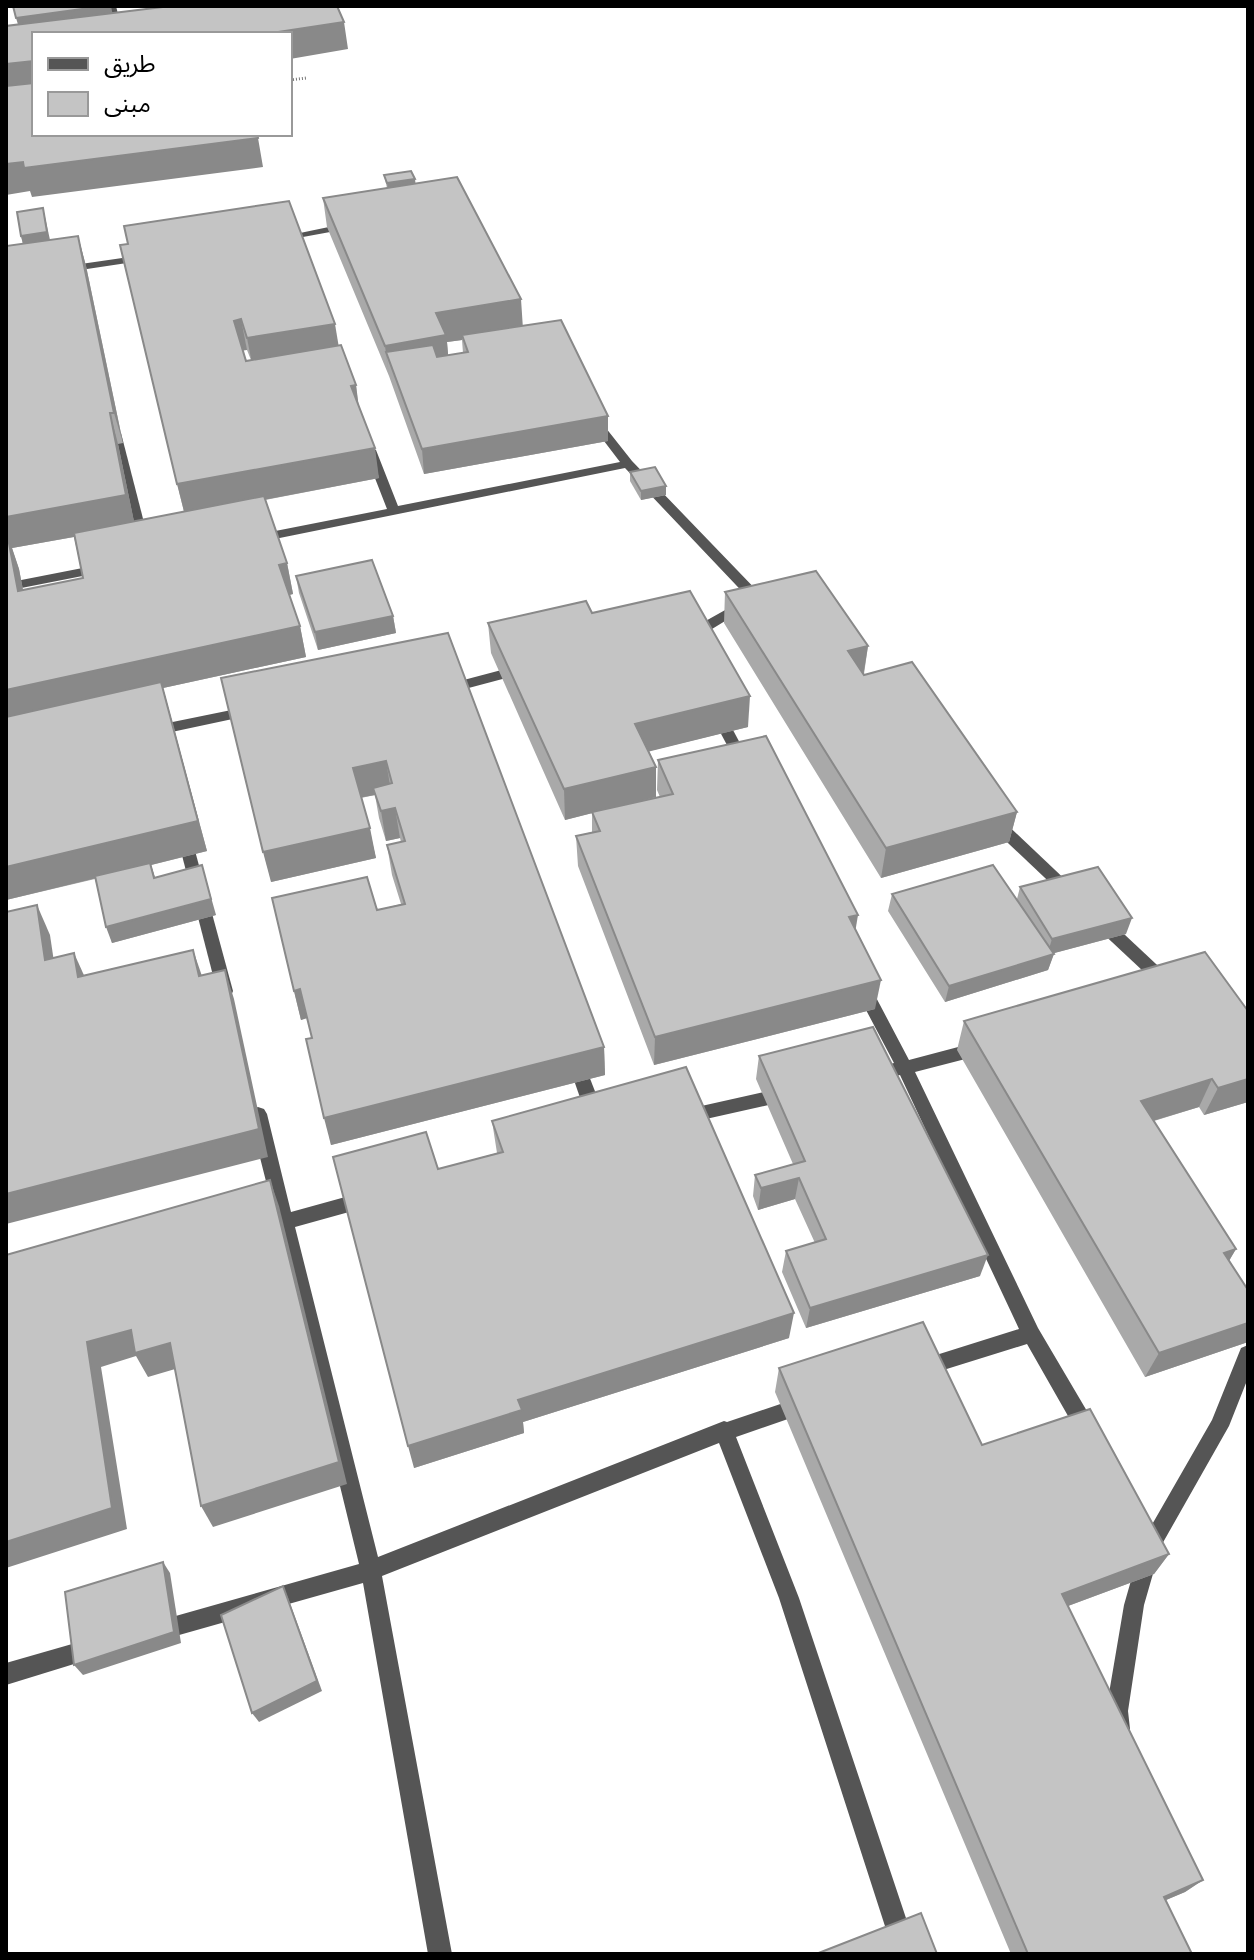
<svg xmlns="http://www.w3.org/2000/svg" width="1254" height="1960" font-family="'Titillium Web','Noto Sans Arabic',sans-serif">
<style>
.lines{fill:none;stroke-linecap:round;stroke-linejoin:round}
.path{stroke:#777;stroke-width:3;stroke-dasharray:1 2;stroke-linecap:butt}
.minor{fill:#555;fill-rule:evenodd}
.wall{fill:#a9a9a9;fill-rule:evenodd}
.shaded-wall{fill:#898989}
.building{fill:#c4c4c4;stroke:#898989;stroke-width:2}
</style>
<rect width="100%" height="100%" fill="#fff"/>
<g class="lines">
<!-- path -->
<polyline class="path" points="290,80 306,78"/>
<!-- minor -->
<g class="minor">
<polygon points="108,6 116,6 123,34 115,34"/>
<polygon points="348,223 353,226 352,228 281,241 276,238"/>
<polygon points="143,255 148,258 147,260 67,272 62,269 67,266"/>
<polygon points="594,416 598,418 632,461 764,598 764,604 754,604 625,468 255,543 249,539 255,535 387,509 364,450 370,446 376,450 398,506 620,462 588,420"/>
<polygon points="115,429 121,433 149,542 147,545 143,546 137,542 109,433"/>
<polygon points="103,564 108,565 108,571 6,591 6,583"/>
<polygon points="743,600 748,601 748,607 712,629 699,643 689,643 689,637 702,623"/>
<polygon points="520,665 527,670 525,673 446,694 439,689 441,686"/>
<polygon points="251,706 256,708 258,711 256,714 153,736 146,731 153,726"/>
<polygon points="718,710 725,715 750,762 748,766 743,767 736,762 711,715"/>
<polygon points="995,817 1000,818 1073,887 1076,891 1073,895 1063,895 990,826 988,822"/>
<polygon points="184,831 191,836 233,991 231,996 219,996 217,991 177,836"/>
<polygon points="1103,918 1109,920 1171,978 1173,982 1171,986 1159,986 1097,928 1095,924"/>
<polygon points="864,985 870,986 909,1060 977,1042 983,1044 985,1049 983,1054 977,1056 915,1072 1038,1328 1094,1423 1097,1430 1094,1437 1087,1439 1080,1437 1027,1344 921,1377 914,1374 912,1368 914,1362 1019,1329 900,1075 875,1082 869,1080 867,1075 869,1070 894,1063 856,991 858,986"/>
<polygon points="576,1056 582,1058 584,1063 603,1112 600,1117 594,1119 588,1117 585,1112 568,1063 570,1058"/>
<polygon points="786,1087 792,1089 794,1094 792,1099 786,1101 688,1123 682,1121 679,1116 682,1111 688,1109"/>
<polygon points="258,1107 264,1109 267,1114 291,1212 367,1191 373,1194 376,1199 373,1204 367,1207 295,1227 378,1557 724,1421 727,1422 804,1396 811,1399 814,1405 811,1411 736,1437 799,1598 918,1954 894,1954 779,1598 719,1443 382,1576 452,1954 428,1954 363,1583 158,1641 151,1638 148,1631 151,1624 158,1621 359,1564 278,1232 272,1230 269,1224 275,1217 249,1114 252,1109"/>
<polygon points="1248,1345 1248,1378 1229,1426 1161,1546 1144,1605 1128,1711 1130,1729 1127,1737 1119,1740 1111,1737 1106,1711 1124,1605 1142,1542 1212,1420 1241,1348"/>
<polygon points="93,1638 100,1642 104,1649 100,1656 6,1685 6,1663"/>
</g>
</g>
<!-- wall -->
<g class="wall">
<path d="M384,175L416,184L608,441L424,474L389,376L327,227L323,198L387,188ZM462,340L463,353L448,355L447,342Z"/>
<path d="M43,208L49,240L78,236L86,266L123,443L118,444L134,522L184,512L120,245L338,346L356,385L358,404L379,478L265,500L287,563L293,594L289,595L300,626L306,657L163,688L207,851L151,865L155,877L216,915L112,943L95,879L6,900V246L23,244L21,236ZM243,350H247L251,360L246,361ZM74,537L83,578L23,590L19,569L12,548Z"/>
<polygon points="630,472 666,486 666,495 641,500 630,481"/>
<polygon points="296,576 393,616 396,633 318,650 299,593"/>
<polygon points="725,592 868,646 864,674 1017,812 1009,842 881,878 724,623"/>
<polygon points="592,613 748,727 649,751 656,767 656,797 624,805 660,797 657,790 658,760 855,929 875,1009 654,1065 578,866 576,836 592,832 592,813 565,820 491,653 488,623"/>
<polygon points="448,633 604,1047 605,1075 331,1145 312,1038 307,1018 301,1020 294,991 377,910 401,904 392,875 387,845 401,842 400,838 386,841 379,818 375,795 361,798 376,858 271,882"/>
<polygon points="1020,887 1126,934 1054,953 1048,970 945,1002 888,911 892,894 1017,899"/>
<polygon points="1205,952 1248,1102 1204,1115 1199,1107 1154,1121 1236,1249 1229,1261 1248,1290 1248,1342 1145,1377 957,1050 964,1021"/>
<polygon points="759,1056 980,1276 806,1328 782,1272 786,1251 815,1243 795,1199 758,1210 753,1196 755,1175 793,1164 756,1079"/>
<polygon points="492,1121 789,1338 523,1422 524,1433 414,1468 438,1169 497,1153"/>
<polygon points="779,1368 982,1445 1169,1554 1154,1574 1068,1606 1203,1880 1185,1892 1166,1900 1192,1954 1011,1954 775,1392"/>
</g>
<!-- shaded-wall -->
<g class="shaded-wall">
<polygon points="104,6 111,6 114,21 21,34 16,18"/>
<polygon points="147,6 201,6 149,16"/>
<polygon points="344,22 348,49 290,59 290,34 265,34"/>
<polygon points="34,61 34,90 6,94 6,64"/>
<polygon points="258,138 263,167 32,197 30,191 6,195 6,164"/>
<polygon points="415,179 416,188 388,192 387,183"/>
<polygon points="43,208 50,240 23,244 21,236"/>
<polygon points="78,236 86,266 123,443 114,413"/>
<polygon points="521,299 523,329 462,335 462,340 447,342 449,365 386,352 389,376 385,346 436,313"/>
<polygon points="241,319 247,350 240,351 234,321"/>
<polygon points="335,324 340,354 253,369 247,338"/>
<polygon points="356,385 360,416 351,386"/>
<polygon points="110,413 118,444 135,526 12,548 19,569 29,622 18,591 6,549 6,517"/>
<polygon points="608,416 608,441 424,474 422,449"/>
<polygon points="375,448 379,478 185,515 177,484"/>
<polygon points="666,486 666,495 641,500 641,491"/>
<polygon points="287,563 293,594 285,596 279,565"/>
<polygon points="393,616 396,633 318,650 315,632"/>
<polygon points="300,626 306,657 163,688 207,851 151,865 160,895 150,865 6,900 6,690"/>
<polygon points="868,646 863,677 848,651"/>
<polygon points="750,696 748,727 635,755 635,724"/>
<polygon points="386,761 391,791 373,788 375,795 358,798 353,768"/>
<polygon points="656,767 656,797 565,820 564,789"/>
<polygon points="395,808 400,838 386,841 381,811"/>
<polygon points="1017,812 1009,842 881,878 886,848"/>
<polygon points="370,828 376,858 271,882 263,852"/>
<polygon points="202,865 216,915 112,943 106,927"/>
<polygon points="37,905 50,935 58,989 45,960"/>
<polygon points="858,915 853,945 849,917"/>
<polygon points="1132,918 1126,934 1047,955 1052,939"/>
<polygon points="193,950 203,979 199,976"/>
<polygon points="74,953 87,982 78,977"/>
<polygon points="1054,954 1048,970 945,1002 949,986"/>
<polygon points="225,970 234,999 268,1157 6,1224 6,1194"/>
<polygon points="881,980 875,1009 654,1065 655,1037"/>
<polygon points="300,989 307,1018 301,1020 294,991"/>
<polygon points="604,1047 605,1075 331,1145 324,1118"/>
<polygon points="1212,1079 1199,1107 1129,1128 1141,1101"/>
<polygon points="1248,1079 1248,1102 1204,1115 1218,1088"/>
<polygon points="799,1178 795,1199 758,1210 761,1188"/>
<polygon points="270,1180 279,1206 347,1484 213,1527 201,1506"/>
<polygon points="1236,1249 1221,1274 1224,1253"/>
<polygon points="988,1255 980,1276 806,1328 810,1308"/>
<polygon points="794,1313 789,1338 523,1422 524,1433 414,1468 408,1446 518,1400"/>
<polygon points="1248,1323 1248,1342 1145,1377 1159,1353"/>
<polygon points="131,1330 170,1343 182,1367 148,1377 136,1356 101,1367 127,1529 6,1568 6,1542 87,1342"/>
<polygon points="1169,1554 1154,1574 1049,1613 1062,1594"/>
<polygon points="163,1562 170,1573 181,1643 83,1675 74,1665"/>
<polygon points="283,1586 288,1598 322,1691 259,1722 252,1713"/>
<polygon points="1203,1880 1185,1892 1147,1908 1164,1897"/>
</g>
<!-- building -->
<g class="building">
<polygon points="13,6 104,6 16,18"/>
<polygon points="171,6 337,6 344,22 265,34 34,34 34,61 6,64 6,26"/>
<polygon points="34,83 34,134 257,134 258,138 24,168 23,162 6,164 6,86"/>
<polygon points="411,171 415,179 387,183 384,175"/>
<polygon points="457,177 521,299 436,313 446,335 385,346 323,198"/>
<polygon points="289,201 335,324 247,338 241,319 234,321 246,361 341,345 356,385 351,386 375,448 177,484 120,245 128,244 124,226"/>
<polygon points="43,208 47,232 21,236 17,212"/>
<polygon points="78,236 114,413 110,413 126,495 6,517 6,246"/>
<polygon points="561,320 608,416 422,449 386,352 433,345 437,357 468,352 462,335"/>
<polygon points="655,467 666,486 641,491 630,472"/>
<polygon points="264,496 287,563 279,565 300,626 6,690 6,538 8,538 18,591 83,578 74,533"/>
<polygon points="372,560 393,616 315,632 296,576"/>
<polygon points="816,571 868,646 848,651 864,675 912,662 1017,812 886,848 725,592"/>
<polygon points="690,591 750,696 635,724 656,767 564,789 488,623 586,601 592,613"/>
<polygon points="448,633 604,1047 324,1118 306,1039 312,1038 300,989 294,991 272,898 367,877 377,910 405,904 387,845 405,841 395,808 381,811 373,788 392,783 386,761 353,768 370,828 263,852 221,678"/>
<polygon points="161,682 198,821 6,867 6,717"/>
<polygon points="766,736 858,915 849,917 881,980 655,1037 576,836 600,831 592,812 673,794 658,760"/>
<polygon points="150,863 154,878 202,865 211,899 106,927 95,876"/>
<polygon points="993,865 1054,954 949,986 892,894"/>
<polygon points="1098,867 1132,918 1052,939 1020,887"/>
<polygon points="37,905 45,960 74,953 78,977 193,950 199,976 225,970 259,1129 6,1194 6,912"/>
<polygon points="1205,952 1248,1011 1248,1079 1218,1088 1212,1079 1141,1101 1236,1249 1224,1253 1248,1290 1248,1323 1159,1353 964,1021"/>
<polygon points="873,1027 988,1255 810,1308 786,1251 826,1239 799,1178 761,1188 755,1175 805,1161 759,1056"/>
<polygon points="686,1067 794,1313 518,1400 522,1410 408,1446 333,1157 426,1132 438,1169 503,1152 492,1121"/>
<polygon points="270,1180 339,1462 201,1506 170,1343 135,1353 131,1330 87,1342 112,1508 6,1542 6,1255"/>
<polygon points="923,1322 982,1445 1090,1409 1169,1554 1062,1594 1203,1880 1164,1897 1192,1954 1028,1954 779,1368"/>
<polygon points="163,1562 174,1632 74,1665 65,1592"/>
<polygon points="283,1586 317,1681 252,1713 221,1615"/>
<polygon points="921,1913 937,1954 816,1954"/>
</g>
<!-- border -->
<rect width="1254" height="1960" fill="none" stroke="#000000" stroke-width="16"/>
<!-- legend -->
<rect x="32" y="32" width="260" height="104" fill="#ffffff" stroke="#999999" stroke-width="2"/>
<rect x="48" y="58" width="40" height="12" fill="#555555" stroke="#999999" stroke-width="2"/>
<text x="104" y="72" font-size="24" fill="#000000">طريق</text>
<rect x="48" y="92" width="40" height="24" fill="#c4c4c4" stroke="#999999" stroke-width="2"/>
<text x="104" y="112" font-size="24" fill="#000000">مبنى</text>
</svg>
